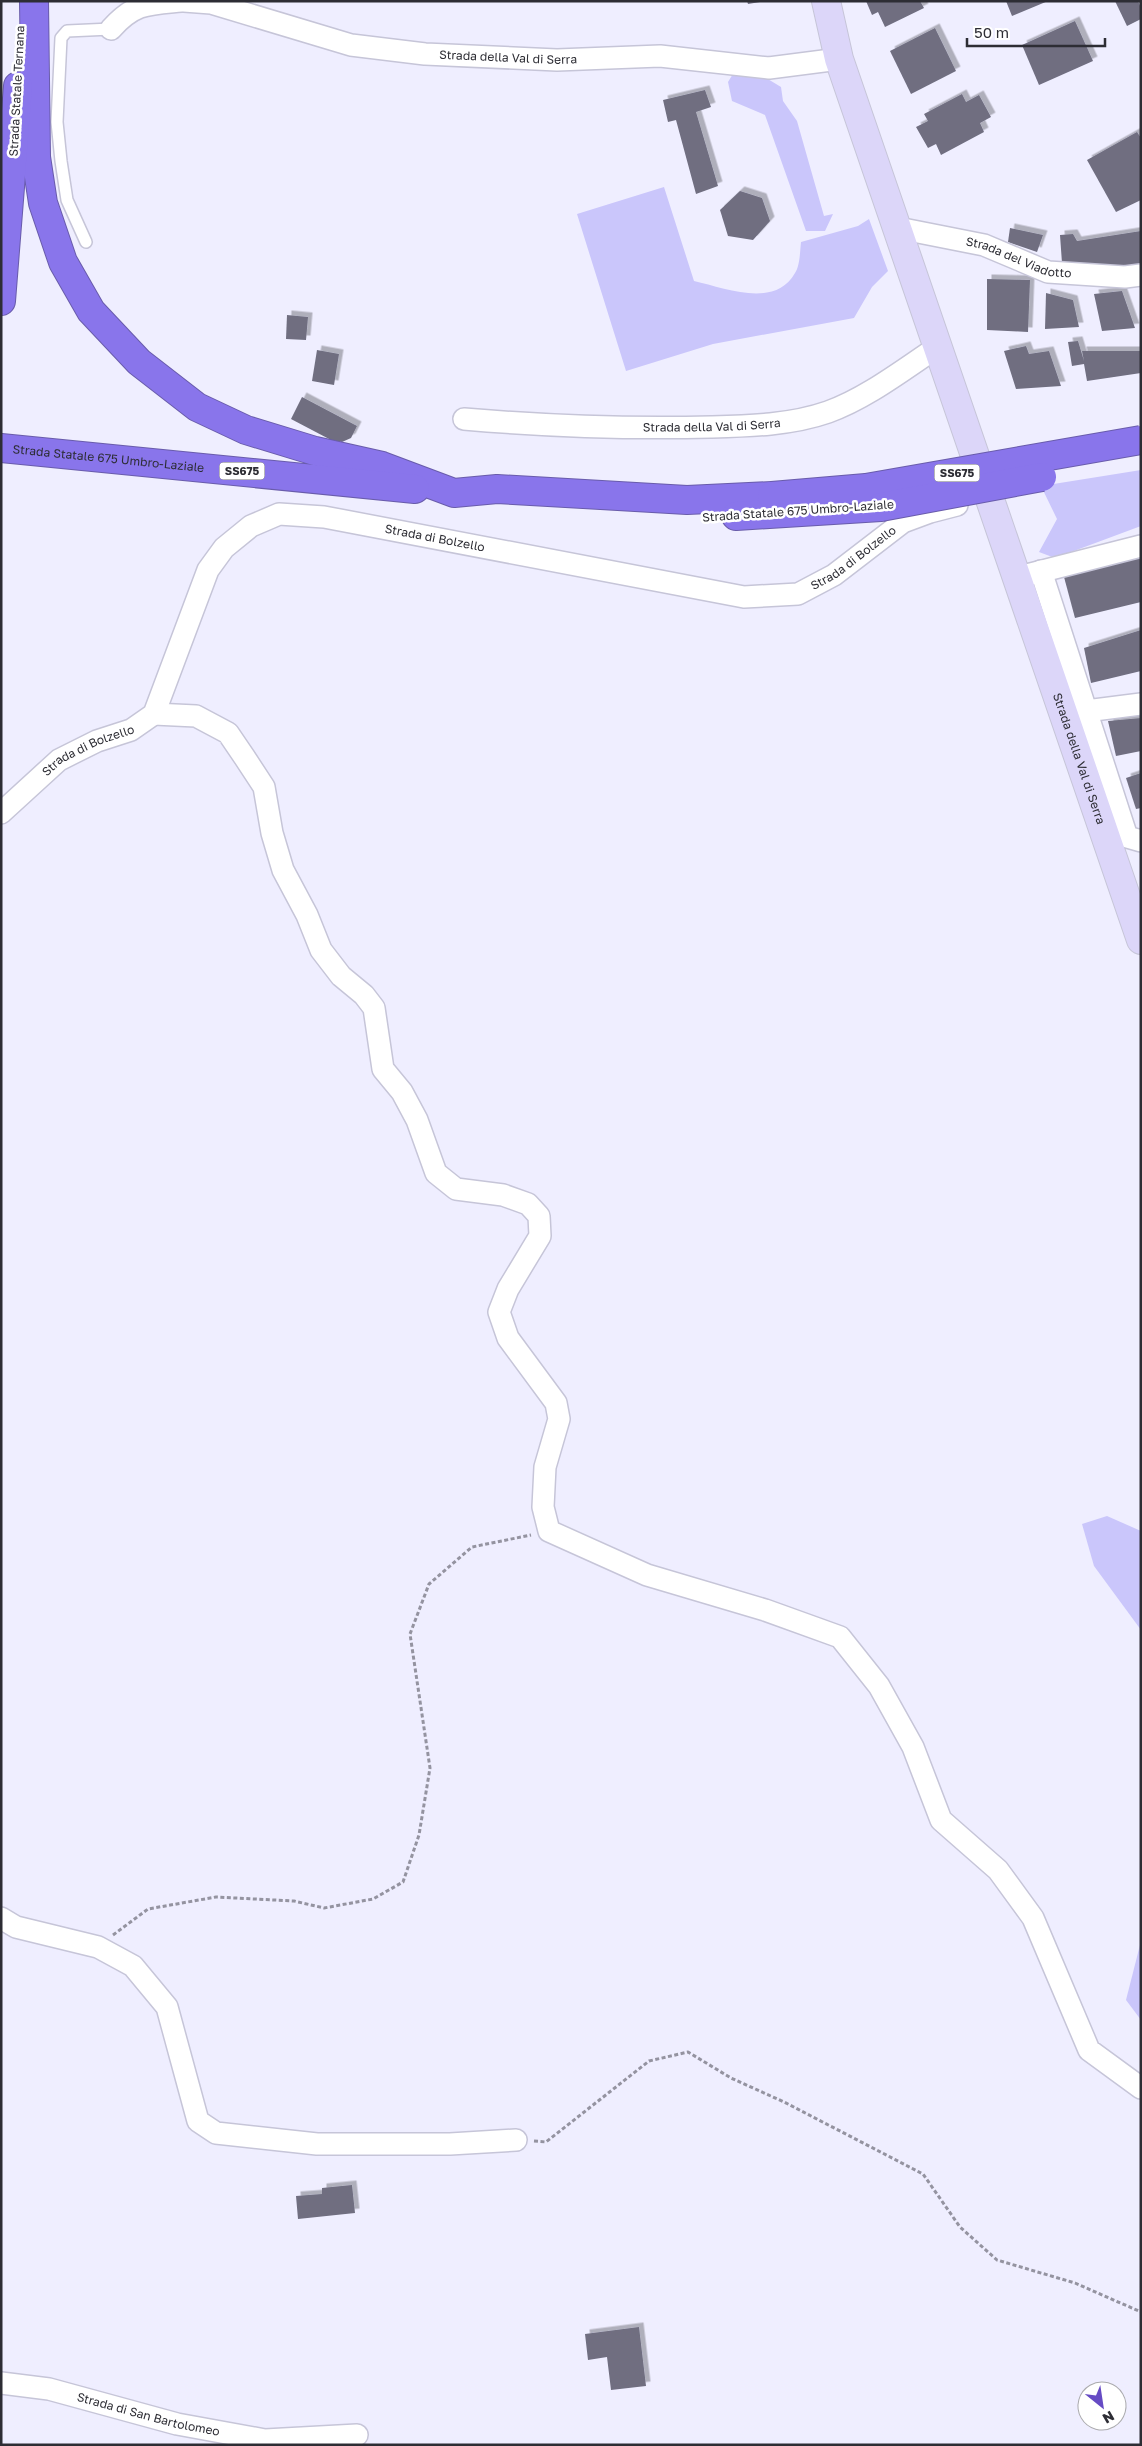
<svg xmlns="http://www.w3.org/2000/svg" width="1142" height="2446" font-family="'Golos Text',sans-serif">
<style>
.green{fill:#cac6fb}
.building{fill:#6f6e80;filter:url(#shadow)}
.lines{fill:none;stroke-linecap:round;stroke-linejoin:round}
.lane-casing{stroke:#c6c5d8;stroke-width:14}
.street-casing{stroke:#c6c5d8;stroke-width:24}
.secondary-casing{stroke:#c6c5d8;stroke-width:30}
.highway-casing{stroke:#695cab;stroke-width:30}
.path{stroke:#9493a0;stroke-width:3;stroke-dasharray:4 2.5;stroke-linecap:butt}
.lane{stroke:#fff;stroke-width:11}
.street{stroke:#fff;stroke-width:21}
.secondary{stroke:#dcd6f9;stroke-width:28}
.highway{stroke:#8975eb;stroke-width:28}
.highway-bridge-casing{stroke:#695cab;stroke-width:30;stroke-linecap:butt}
.highway-bridge{stroke:#8975eb;stroke-width:28}
.labels{text-anchor:middle;stroke-width:5;stroke-linejoin:round;paint-order:stroke}
.shield{fill:#fff;stroke:#6c6c71;stroke-width:1}
.shield-label{font-size:11px;font-weight:bold;fill:#2d2d34}
.street-label{font-size:12px;fill:#2d2d34;stroke:#fff}
</style>
<defs>
<filter id="shadow"><feDropShadow dx="4.5" dy="-4.5" stdDeviation="0" flood-color="#0004"/></filter>
</defs>
<rect width="100%" height="100%" fill="#efeeff"/>
<!-- green -->
<g class="green">
<polygon points="736,69 761,75 781,87 783,101 797,121 824,216 833,214 825,231 806,231 765,115 732,101 728,82"/>
<path d="M664,187L694,281C725,288 775,309 795,273C800,266 800,251 801,242L858,226L869,219L888,271L872,287L854,318L713,344L626,371L577,214Z"/>
<polygon points="1141,470 1141,526 1055,558 1039,552 1057,519 1041,486"/>
<polygon points="1107,1516 1141,1531 1141,1630 1094,1566 1082,1524"/>
<polygon points="1141,1941 1141,2020 1126,2000"/>
</g>
<!-- building -->
<g class="building">
<polygon points="747,1 760,1 760,2 748,4"/>
<polygon points="866,1 920,1 924,8 885,27 878,12 872,15"/>
<polygon points="1006,1 1048,1 1012,16"/>
<polygon points="1115,1 1138,1 1141,8 1141,19 1127,26"/>
<polygon points="1075,21 1093,61 1039,85 1022,45"/>
<polygon points="935,28 956,71 911,94 890,51"/>
<polygon points="705,90 711,107 696,112 718,186 696,194 676,120 668,122 663,100"/>
<polygon points="962,94 966,102 979,95 991,117 980,123 984,132 941,155 936,144 928,148 916,127 928,121 924,114"/>
<polygon points="1137,132 1141,138 1141,200 1116,212 1087,160"/>
<polygon points="740,191 762,198 770,221 753,240 728,236 720,210"/>
<polygon points="1010,228 1043,235 1037,252 1008,242"/>
<polygon points="1141,231 1141,266 1088,270 1062,263 1060,235 1073,234 1077,241"/>
<polygon points="987,279 1030,280 1028,332 987,330"/>
<polygon points="1122,291 1135,328 1102,331 1094,294"/>
<polygon points="1046,293 1073,300 1079,327 1045,329"/>
<polygon points="287,315 308,317 306,340 286,339"/>
<polygon points="1078,341 1084,361 1082,351 1141,351 1141,373 1087,381 1084,364 1072,366 1068,342"/>
<polygon points="1026,346 1029,354 1049,351 1061,386 1016,389 1004,351"/>
<polygon points="317,350 339,354 334,385 312,381"/>
<polygon points="302,397 357,426 351,438 342,442 331,440 291,419"/>
<polygon points="1140,557 1141,602 1075,618 1064,577"/>
<polygon points="1141,630 1141,671 1091,683 1084,648"/>
<polygon points="1141,718 1141,751 1116,756 1108,721"/>
<polygon points="1141,773 1141,808 1136,809 1126,778"/>
<polygon points="352,2185 355,2213 298,2219 296,2196 322,2194 322,2188"/>
<polygon points="639,2327 646,2386 611,2390 607,2357 588,2360 585,2334"/>
</g>
<g class="lines">
<!-- lane casing -->
<g class="lane-casing">
<polyline id="lane" points="86,242 67,200 61,161 57,122 61,38 67,31 111,29"/>
</g>
<!-- street casing -->
<g class="street-casing">
<g id="street">
<path id="s1" d="M184,1L211,3L351,45L425,54L557,60L660,56L769,68L839,59"/>
<path d="M111,29C134,3 148,4 181,1"/>
<path id="s2" d="M898,228L984,245L1048,272L1125,277L1141,275"/>
<path id="s3" d="M464,419C546,426 629,429 711,427C749,426 791,425 828,412C867,398 904,369 939,346"/>
<polyline points="1041,571 1127,837 1141,841"/>
<polyline points="1027,575 1141,546"/>
<polyline points="1086,711 1141,704"/>
<polyline points="154,714 196,716 228,733 245,758 264,787 272,833 283,870 307,915 321,950 341,976 364,995 374,1008 383,1069 402,1092 417,1120 436,1173 456,1189 503,1195 528,1204 539,1216 540,1236 508,1289 499,1312 508,1338 556,1403 559,1419 545,1467 543,1507 549,1531 647,1575 765,1610 840,1637 879,1686 913,1747 941,1820 998,1870 1033,1918 1089,2050 1141,2088"/>
<path id="s4" d="M1,813L59,760L97,741L131,730L154,714L208,570L224,548L251,526L279,514L324,517L744,597L798,594L834,575L903,522L930,512L957,505"/>
<polyline points="1,1918 16,1927 98,1947 133,1966 167,2007 198,2121 216,2133 317,2144 450,2144 516,2140"/>
<path id="s5" d="M1,2383L49,2389L177,2424L265,2440L357,2435"/>
</g>
</g>
<!-- secondary casing -->
<g class="secondary-casing">
<g id="secondary">
<path id="s6" d="M826,1L839,59L1141,940"/>
</g>
</g>
<!-- highway casing -->
<g class="highway-casing">
<g id="highway">
<polyline points="34,1 36,157 43,203 63,262 91,311 139,362 197,407 246,430 315,451 382,466 454,493 497,489 687,500 772,496"/>
<polyline points="1,301 18,86"/>
<path id="s7" d="M1,448L415,489"/>
<polyline points="736,516 881,507"/>
</g>
</g>
<!-- path -->
<g class="path">
<polyline points="113,1935 148,1909 216,1897 294,1901 324,1908 373,1899 403,1882 419,1835 430,1768 410,1634 429,1584 472,1547 531,1535"/>
<polyline points="534,2141 546,2142 649,2061 688,2052 731,2078 784,2102 923,2174 960,2227 997,2260 1075,2283 1141,2312"/>
</g>
<!-- lane -->
<use href="#lane" class="lane"/>
<!-- street -->
<use href="#street" class="street"/>
<!-- secondary -->
<use href="#secondary" class="secondary"/>
<!-- highway -->
<use href="#highway" class="highway"/>
<!-- highway-bridge casing -->
<g class="highway-bridge-casing">
<g id="highway-bridge">
<polyline points="772,496 866,488 1141,440"/>
<polyline points="881,507 1042,477"/>
</g>
</g>
<!-- highway-bridge -->
<use href="#highway-bridge" class="highway-bridge"/>
</g>
<g class="labels">
<!-- shield labels -->
<g class="shield">
<rect x="219.5" y="462.5" width="45" height="17" rx="4"/>
<rect x="934.5" y="464.5" width="45" height="17" rx="4"/>
</g>
<g class="shield-label">
<text x="242" y="475">SS675</text>
<text x="957" y="477">SS675</text>
</g>
<!-- street labels -->
<g class="street-label">
<text dy="4" stroke="none"><textPath href="#s1" startOffset="331">Strada della Val di Serra</textPath></text>
<text transform="translate(17 91) rotate(-87)" y="4">Strada Statale Ternana</text>
<text dy="4" stroke="none"><textPath href="#s2" startOffset="125">Strada del Viadotto</textPath></text>
<text dy="4" stroke="none"><textPath href="#s3" startOffset="248">Strada della Val di Serra</textPath></text>
<text dy="4" stroke="none"><textPath href="#s7" startOffset="108">Strada Statale 675 Umbro-Laziale</textPath></text>
<text transform="translate(798 511) rotate(-4)" y="4">Strada Statale 675 Umbro-Laziale</text>
<text dy="4" stroke="none"><textPath href="#s4" startOffset="589">Strada di Bolzello</textPath></text>
<text dy="4" stroke="none"><textPath href="#s4" startOffset="1024">Strada di Bolzello</textPath></text>
<text dy="4" stroke="none"><textPath href="#s4" startOffset="109">Strada di Bolzello</textPath></text>
<text dy="4" stroke="none"><textPath href="#s6" startOffset="799">Strada della Val di Serra</textPath></text>
<text dy="4" stroke="none"><textPath href="#s5" startOffset="151">Strada di San Bartolomeo</textPath></text>
</g>
</g>
<!-- border -->
<rect width="1142" height="2446" fill="none" stroke="#2d2d34" stroke-width="5"/>
<!-- north arrow -->
<g transform="translate(1102 2406) rotate(150)"><circle r="24" fill="#ffffff" stroke="#ababae"/>
<path d="M0-4L9 19L0 12L-9 19Z" fill="#664bc4"/>
<text y="-8" font-size="14" font-weight="bold" text-anchor="middle" fill="#2d2d34">N</text>
</g>
<!-- scale -->
<path d="M967 38v8h138v-8" fill="none" stroke="#2d2d34" stroke-width="2.5"/>
<text x="974" y="38" font-size="15" fill="#2d2d34" stroke="#ffffff" stroke-width="4" paint-order="stroke">50 m</text>
</svg>
